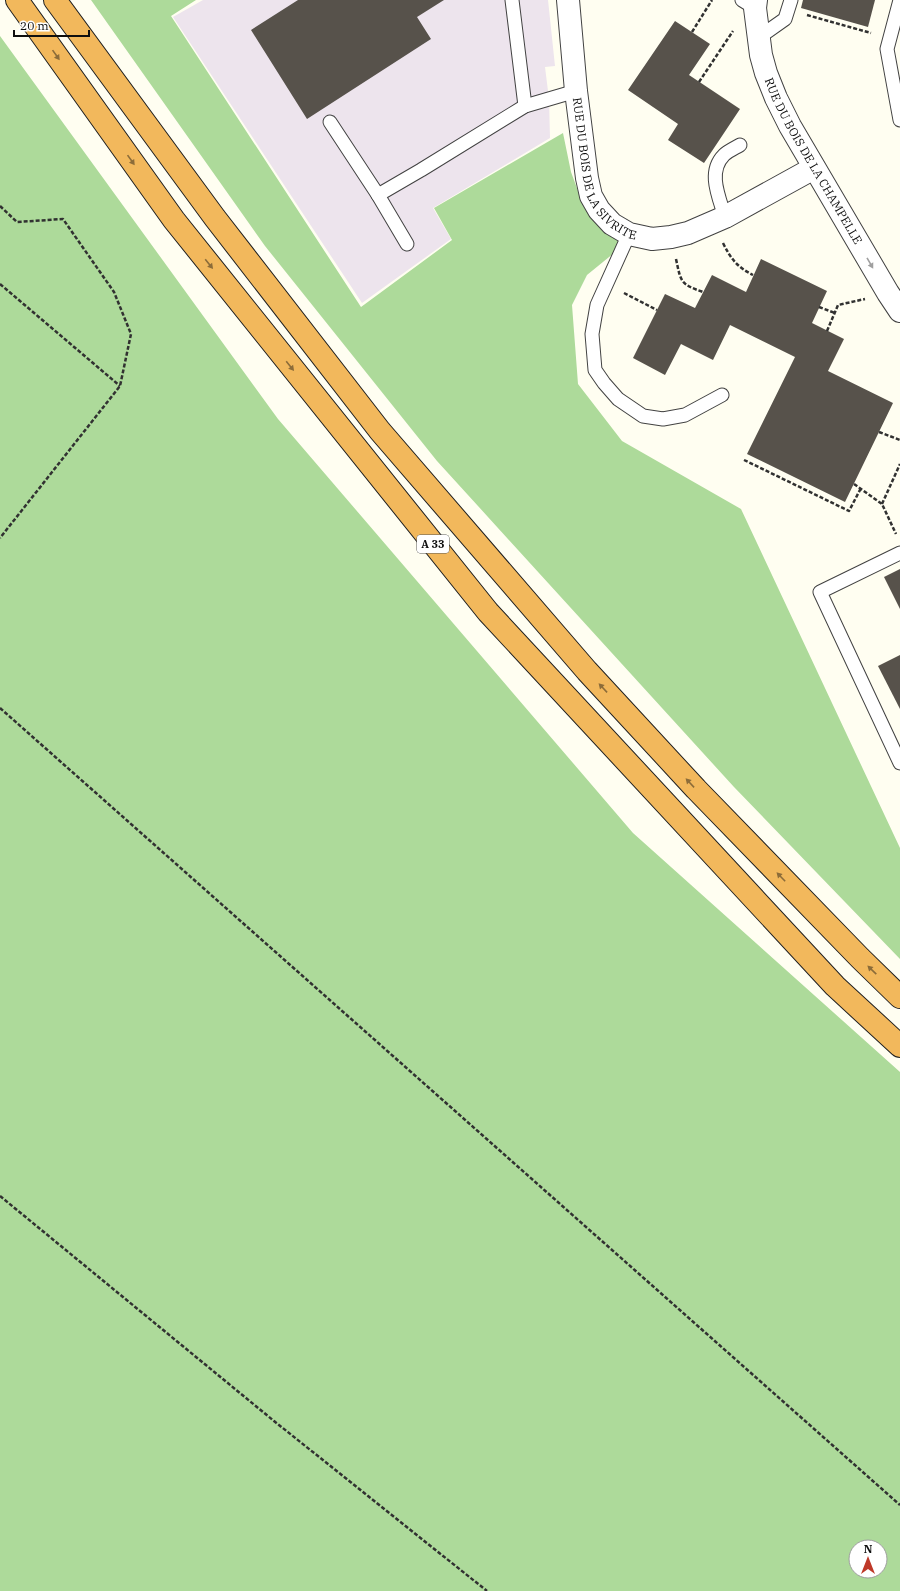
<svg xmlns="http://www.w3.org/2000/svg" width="900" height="1591" font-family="'IBM Plex Serif',serif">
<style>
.industrial{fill:#ede4ed}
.forest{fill:#adda9a;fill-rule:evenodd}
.building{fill:#57524b}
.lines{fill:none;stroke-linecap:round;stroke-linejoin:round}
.lane-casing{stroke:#424242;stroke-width:15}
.street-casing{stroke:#424242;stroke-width:24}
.highway-casing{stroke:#202020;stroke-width:24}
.path{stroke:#313131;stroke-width:2.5;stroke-dasharray:4 2;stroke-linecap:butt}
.lane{stroke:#fff;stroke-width:13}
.street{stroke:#fff;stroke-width:22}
.highway{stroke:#f2b85c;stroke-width:22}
.oneway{fill:#8c6c39}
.oneway2{fill:#9f9f9f}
.labels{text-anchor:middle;stroke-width:4;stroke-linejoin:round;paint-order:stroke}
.shield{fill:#fff;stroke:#575757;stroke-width:1}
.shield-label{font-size:11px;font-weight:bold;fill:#0f0f0f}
.street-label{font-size:12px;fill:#0f0f0f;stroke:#fff}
</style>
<rect width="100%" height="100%" fill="#fffef1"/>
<!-- industrial -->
<polygon class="industrial" points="203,0 548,0 555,66 545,67 549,99 550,138 433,208 451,239 362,303 173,17"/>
<!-- forest -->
<g class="forest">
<polygon points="91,0 196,0 171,16 361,307 452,240 434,208 563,133 571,172 584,207 619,238 614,253 587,275 572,305 578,384 622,441 741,509 900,848 900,959 734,787 437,461 265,246"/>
<path d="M0,36L278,419L633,833L900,1072V1591H0ZM856,1547H880V1571H856Z"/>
</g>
<!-- building -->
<g class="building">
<polygon points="298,0 444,0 417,17 431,39 307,119 251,30"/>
<polygon points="803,0 875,0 868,27 801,8"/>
<polygon points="675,21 710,44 689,75 740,109 704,163 668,140 678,124 628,90"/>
<polygon points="761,259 827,291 812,323 844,339 828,371 893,403 845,502 747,454 795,357 730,325 713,360 681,344 665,375 633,358 665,294 695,308 712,275 746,292"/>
<polygon points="900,569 900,609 884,577"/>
<polygon points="900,655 900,709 878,666"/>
</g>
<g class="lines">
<!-- lane casing -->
<g class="lane-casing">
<g id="lane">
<polyline points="512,0 525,106"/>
<polyline points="742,0 755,8"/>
<polyline points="900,0 887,49 900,120"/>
<polyline points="758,38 785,19 791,0"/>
<polyline points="330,122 378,195 407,244"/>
<polyline points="378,195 421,170 525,106 576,91"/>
<path d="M725,217C719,197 707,172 724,155C728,151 735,148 740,145"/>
<polyline points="629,234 597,305 592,334 595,370 604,383 618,399 643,416 663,419 685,415 722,395"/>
<polyline points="900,553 820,592 900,763"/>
</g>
</g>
<!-- street casing -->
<g class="street-casing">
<g id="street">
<path id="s1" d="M568,0L576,91L587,178L591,196L599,210L612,224L629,234L652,239L671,237L688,233L725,217L814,168"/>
<path id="s2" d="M756,0L755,8L761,55L766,73L776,98L790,126L888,293L900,311"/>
</g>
</g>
<!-- highway casing -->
<g class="highway-casing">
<g id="highway">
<polyline points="17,0 174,220 488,612 835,986 900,1046"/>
<polyline points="55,0 215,218 380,431 587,671 696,789 860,958 900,997"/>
</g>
</g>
<!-- path -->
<g class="path">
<polyline points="807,15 871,33"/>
<polyline points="692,32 712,0"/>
<polyline points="699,82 733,31"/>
<polyline points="0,206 17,222 63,219 114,292 131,334 120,386 0,538"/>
<path d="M723,243C731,259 737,267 753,275"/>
<path d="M676,259C681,282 680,284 703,292"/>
<polyline points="0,284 120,386"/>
<polyline points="624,293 657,310"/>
<polyline points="819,307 835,313"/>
<polyline points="827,331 838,305 865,299"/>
<polyline points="879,432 900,440"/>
<polyline points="744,460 849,511 861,488"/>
<polyline points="854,484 882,504 896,534"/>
<polyline points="882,504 900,464"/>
<polyline points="0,708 900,1505"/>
<polyline points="0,1196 274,1421 487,1591"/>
</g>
<!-- lane -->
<use href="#lane" class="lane"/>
<!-- street -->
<use href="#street" class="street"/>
<!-- highway -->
<use href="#highway" class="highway"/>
</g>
<!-- one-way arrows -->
<defs><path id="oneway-solid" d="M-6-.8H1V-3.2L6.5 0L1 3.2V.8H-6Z"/></defs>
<g class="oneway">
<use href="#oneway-solid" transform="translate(56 55) rotate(55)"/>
<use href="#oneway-solid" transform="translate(131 160) rotate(55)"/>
<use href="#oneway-solid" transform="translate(209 264) rotate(51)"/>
<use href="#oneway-solid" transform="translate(290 366) rotate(51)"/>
<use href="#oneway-solid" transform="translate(603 688) rotate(-133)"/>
<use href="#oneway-solid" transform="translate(690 783) rotate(-133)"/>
<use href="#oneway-solid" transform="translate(781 877) rotate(-134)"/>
<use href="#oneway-solid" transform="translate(872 970) rotate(-136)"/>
</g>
<use class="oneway2" href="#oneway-solid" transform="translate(870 263) rotate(60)"/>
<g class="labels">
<!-- shield labels -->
<rect class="shield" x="417" y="535" width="32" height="18" rx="3"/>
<g class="shield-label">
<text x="433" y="548">A 33</text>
</g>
<!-- street labels -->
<g class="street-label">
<text dy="4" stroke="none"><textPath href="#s2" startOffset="174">RUE DU BOIS DE LA CHAMPELLE</textPath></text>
<text dy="4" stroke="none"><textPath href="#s1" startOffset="179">RUE DU BOIS DE LA SIVRITE</textPath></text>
</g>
</g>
<!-- north arrow -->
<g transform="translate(868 1559)"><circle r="19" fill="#ffffff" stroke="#9f9f9f"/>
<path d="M0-3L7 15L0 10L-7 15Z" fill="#be3828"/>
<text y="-6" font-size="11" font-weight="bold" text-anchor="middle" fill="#0f0f0f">N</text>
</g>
<!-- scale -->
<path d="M14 30v6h75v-6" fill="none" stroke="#0f0f0f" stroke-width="2"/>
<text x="20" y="30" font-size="12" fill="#0f0f0f" stroke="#ffffff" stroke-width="3" paint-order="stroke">20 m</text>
</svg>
